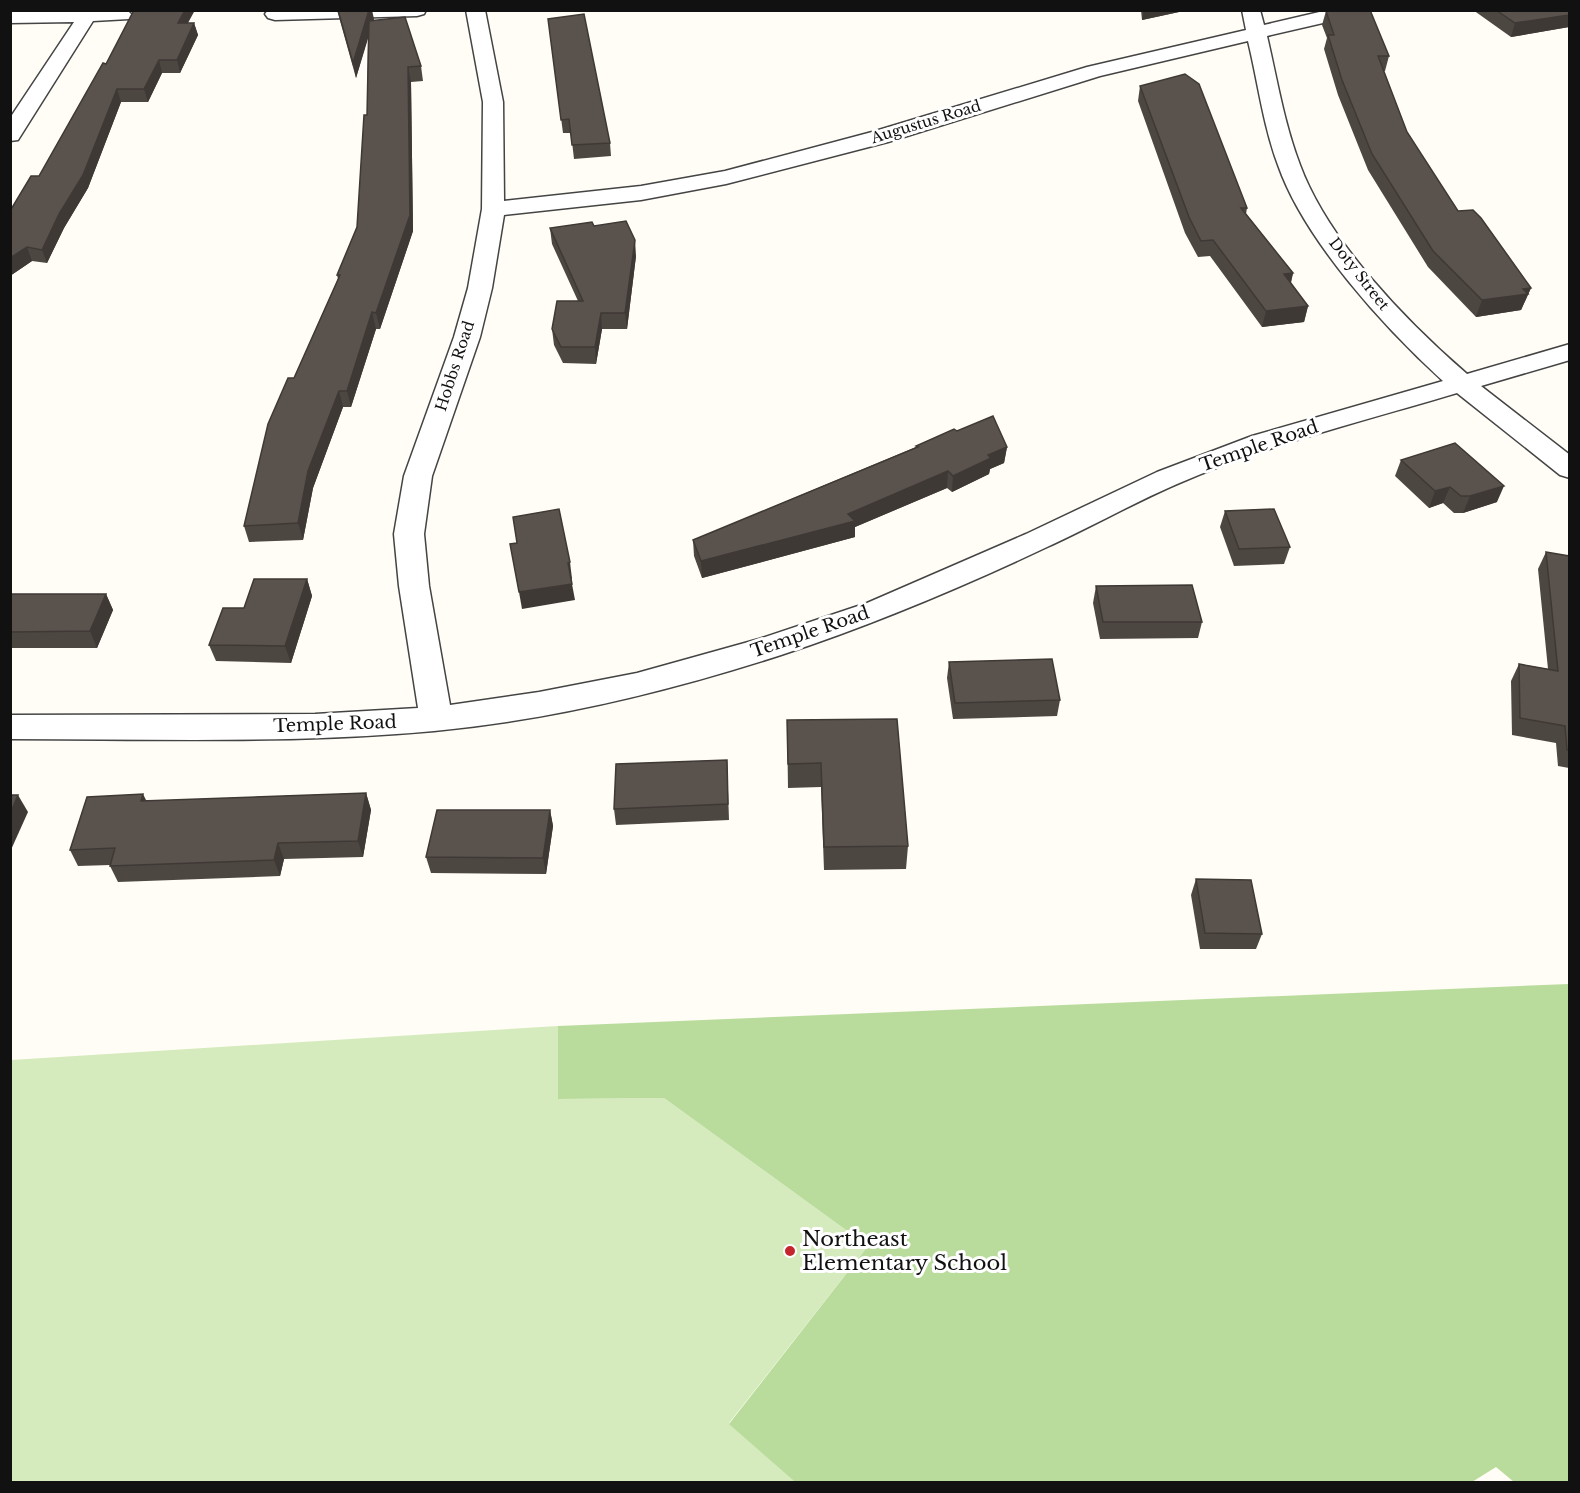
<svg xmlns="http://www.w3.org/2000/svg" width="1580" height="1493" font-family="'Libre Baskerville',serif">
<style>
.green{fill:#d5ebbd}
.forest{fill:#b9dc9c}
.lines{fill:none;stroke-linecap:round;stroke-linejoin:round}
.street-casing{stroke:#444;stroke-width:3}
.street{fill:#fff;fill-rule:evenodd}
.wall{fill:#4d4742}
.shaded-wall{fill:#3f3936}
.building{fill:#5a524d;stroke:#3f3936;stroke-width:1.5}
.poi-dot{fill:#c4262e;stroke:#fff;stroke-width:2}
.labels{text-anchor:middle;stroke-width:6;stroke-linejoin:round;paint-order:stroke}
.far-street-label{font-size:15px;fill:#111;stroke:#fff}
.street-label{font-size:18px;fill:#111;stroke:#fff}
.near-poi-label{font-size:21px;fill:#111;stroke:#fff;text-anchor:start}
</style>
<rect width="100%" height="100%" fill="#fffdf5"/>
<!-- green -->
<polygon class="green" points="558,1026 558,1099 664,1098 868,1246 729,1423 795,1482 11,1482 11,1060"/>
<!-- forest -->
<polygon class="forest" points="1569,984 1569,1482 1514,1482 1496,1467 1472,1482 795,1482 729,1424 868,1246 664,1098 558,1099 558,1026"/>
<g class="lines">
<!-- street casing -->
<g class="street-casing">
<g id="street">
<polygon points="127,10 132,15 129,19 93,21 18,140 10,141 10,118 74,22 10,23 10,11"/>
<polygon points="268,10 426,10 424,14 417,16 275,20 268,18 265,14"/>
<path d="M466,10H485L503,102L504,201L641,186L725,171L872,132L1087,67L1246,30L1242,10H1260L1264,25L1328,10H1364L1362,14L1267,36C1277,79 1284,123 1300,165C1328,241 1406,321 1467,374L1570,344V360L1481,386L1570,455V478L1560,475L1457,393C1363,421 1267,445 1177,484C1133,503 1091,527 1047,547C960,588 872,625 781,655C670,691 551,720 434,731C294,744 151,739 10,739V715L315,714L418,708L399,586L394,534L404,476L454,337L468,288L482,209L483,102ZM1248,41C1258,82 1263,125 1278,165C1304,240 1385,328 1443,381L1252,436L1157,472L1026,534L867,603L759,639L637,673L539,692L450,705L429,586L424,534L432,476L480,337L492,288L504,215L641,200L726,184L888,142L1100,76Z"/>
</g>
</g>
<!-- street -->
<use href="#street" class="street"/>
</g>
<!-- wall -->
<g class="wall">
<polygon points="337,10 374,19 373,21 421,66 423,81 411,82 413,231 380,329 376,329 351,407 343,407 313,488 303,540 249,542 244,526 294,378 338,279 337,275 357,227 367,115 368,37 356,78"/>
<polygon points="1141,10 1179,10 1179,12 1142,20"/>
<polygon points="1473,10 1569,10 1569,27 1511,37"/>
<polygon points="1326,11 1389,56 1385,71 1384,71 1407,132 1458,211 1531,288 1521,310 1476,317 1428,267 1368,170 1338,95 1324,49 1327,38 1322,25"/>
<polygon points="548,19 610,143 611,156 574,159 571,133 563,133"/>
<polygon points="188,23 194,23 198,35 180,73 162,73 148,102 121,102 88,188 64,228 47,263 32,261 10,276 39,176 106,64"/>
<polygon points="1140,86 1247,208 1246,214 1293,273 1291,283 1308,306 1304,322 1262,327 1210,256 1198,257 1185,233 1138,101"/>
<polygon points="594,226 636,256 627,329 602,329 596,364 563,363 554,345 552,329 578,301 552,244 550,228"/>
<polygon points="957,431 1007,447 1004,463 990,469 989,474 952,492 947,488 855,527 855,537 702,578 694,556 693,540 916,447 916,446"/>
<polygon points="1401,460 1497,502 1463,513 1454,513 1443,503 1429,508 1395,476"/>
<polygon points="1225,511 1290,547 1284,564 1234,566 1220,527"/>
<polygon points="1546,552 1569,556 1569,768 1558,766 1556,743 1512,735 1511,681 1519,664 1548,669 1538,569"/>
<polygon points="307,579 312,596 291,663 216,661 209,645 244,608"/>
<polygon points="1096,586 1202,622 1198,638 1100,639 1093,603"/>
<polygon points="10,594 106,594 113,610 97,648 10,648"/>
<polygon points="949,662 1060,700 1057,716 953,719 947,678"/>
<polygon points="787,720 908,846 906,869 824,870 821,787 788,788"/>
<polygon points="727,760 729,820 616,825 614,809"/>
<polygon points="366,793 371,810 363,857 284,859 280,876 118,882 110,866 110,865 78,866 70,850 147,801"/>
<polygon points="550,810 553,826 546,874 431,873 426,857"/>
<polygon points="1196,879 1262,934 1256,949 1200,949 1191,895"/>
</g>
<!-- shaded-wall -->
<g class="shaded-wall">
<polygon points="185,10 195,10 181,36 178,23"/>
<polygon points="369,10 372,10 374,19 356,78 353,63"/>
<polygon points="1144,10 1179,10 1179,12 1142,20"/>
<polygon points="1569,15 1569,27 1511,37 1515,23"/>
<polygon points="194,23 198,35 180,73 177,60"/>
<polygon points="159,60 162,73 148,102 144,89"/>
<polygon points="408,67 411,82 413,231 380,329 376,313"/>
<polygon points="117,89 121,102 88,188 64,228 47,263 42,250"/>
<polygon points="635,240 636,256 627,329 625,313"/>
<polygon points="27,247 32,261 10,276 10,258"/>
<polygon points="1293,273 1289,289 1284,274"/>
<polygon points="1531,288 1521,310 1476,317 1482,300 1523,289"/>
<polygon points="1308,306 1304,322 1262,327 1266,311"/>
<polygon points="372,312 376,329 351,407 347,391"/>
<polygon points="601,313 602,329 596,364 595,347"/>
<polygon points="339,391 343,407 313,488 303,540 298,523 308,471"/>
<polygon points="1007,447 1004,463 990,469 989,474 952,492 953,476 988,455"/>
<polygon points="948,471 947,488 855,527 855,537 702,578 701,561 848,514"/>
<polygon points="1504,486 1497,502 1463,513 1470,496"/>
<polygon points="1450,487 1443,503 1429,508 1435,491"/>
<polygon points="570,562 572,579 570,579 568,563"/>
<polygon points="307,579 312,596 291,663 285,646"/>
<polygon points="572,584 575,600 522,609 519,592"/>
<polygon points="106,594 113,610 97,648 90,631"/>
<polygon points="366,793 371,810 363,857 358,841"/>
<polygon points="143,794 151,810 141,801"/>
<polygon points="18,795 28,812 10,852 10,814"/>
<polygon points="550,810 553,826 546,874 543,858"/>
<polygon points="278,843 284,859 280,876 274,860"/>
</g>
<!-- building -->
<g class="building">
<polygon points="134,10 185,10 178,23 194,23 177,60 159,60 144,89 117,89 83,175 59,214 42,250 27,247 10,258 10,211 31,176 39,176 103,63 106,64"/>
<polygon points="338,10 369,10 353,63"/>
<polygon points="1328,10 1370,10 1389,56 1378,56 1407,132 1458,211 1473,210 1481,218 1531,288 1523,289 1528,294 1482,300 1433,251 1372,154 1342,80 1328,35 1334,35 1326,11"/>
<polygon points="1496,10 1569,10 1569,15 1515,23"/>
<polygon points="584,14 610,143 572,145 569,119 561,120 548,19"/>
<polygon points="405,17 421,66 408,67 410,215 376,313 372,312 347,391 339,391 308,471 298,523 244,526 268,424 288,378 294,378 340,275 337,275 357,227 364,115 367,115 369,21"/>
<polygon points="1185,74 1199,84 1247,208 1241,208 1293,273 1284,274 1308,306 1266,311 1213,240 1201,241 1189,217 1140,86"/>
<polygon points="626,221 635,240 625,313 601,313 595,347 561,347 552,329 557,301 583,301 550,228 592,222 594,226"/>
<polygon points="993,416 1007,447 988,455 991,458 953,476 948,471 848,514 855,521 701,561 693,540 918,447 916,446 954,429 957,431"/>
<polygon points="1455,443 1504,486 1470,496 1461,496 1450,487 1435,491 1401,460"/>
<polygon points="559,509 570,562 568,563 572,584 519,592 510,544 517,543 513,517"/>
<polygon points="1274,509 1290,547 1239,549 1225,511"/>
<polygon points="1546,552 1569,556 1569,750 1567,750 1565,726 1520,718 1519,664 1558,671"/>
<polygon points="254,579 307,579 285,646 209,645 223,608 244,608"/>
<polygon points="1192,585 1202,622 1103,622 1096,586"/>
<polygon points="10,594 106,594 90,631 10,632"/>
<polygon points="1052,659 1060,700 955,703 949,662"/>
<polygon points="897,719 908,846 824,847 821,763 788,764 787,720"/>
<polygon points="727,760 728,804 614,809 616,764"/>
<polygon points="366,793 358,841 278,843 274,860 110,866 115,848 70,850 87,797 143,794 141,801"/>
<polygon points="10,795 18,795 10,814"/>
<polygon points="437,810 550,810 543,858 426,857"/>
<polygon points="1196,879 1251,880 1262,934 1205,933"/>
</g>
<!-- markers -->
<circle class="poi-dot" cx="790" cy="1251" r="6"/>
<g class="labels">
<!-- far-street labels -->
<g class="far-street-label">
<text transform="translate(926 122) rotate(-17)" y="5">Augustus Road</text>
<text transform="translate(1359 274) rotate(52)" y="5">Doty Street</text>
<text transform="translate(455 366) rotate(-72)" y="5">Hobbs Road</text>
</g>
<!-- street labels -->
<g class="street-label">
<text transform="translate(1259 446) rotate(-19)" y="6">Temple Road</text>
<text transform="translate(810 632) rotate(-19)" y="6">Temple Road</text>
<text transform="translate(335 724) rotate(-2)" y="6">Temple Road</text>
</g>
<!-- near-poi labels -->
<g class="near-poi-label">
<text x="802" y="1246">Northeast<tspan x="802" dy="24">Elementary School</tspan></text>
</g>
</g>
<!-- border -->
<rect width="1580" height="1493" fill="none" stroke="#111111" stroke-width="24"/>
</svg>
